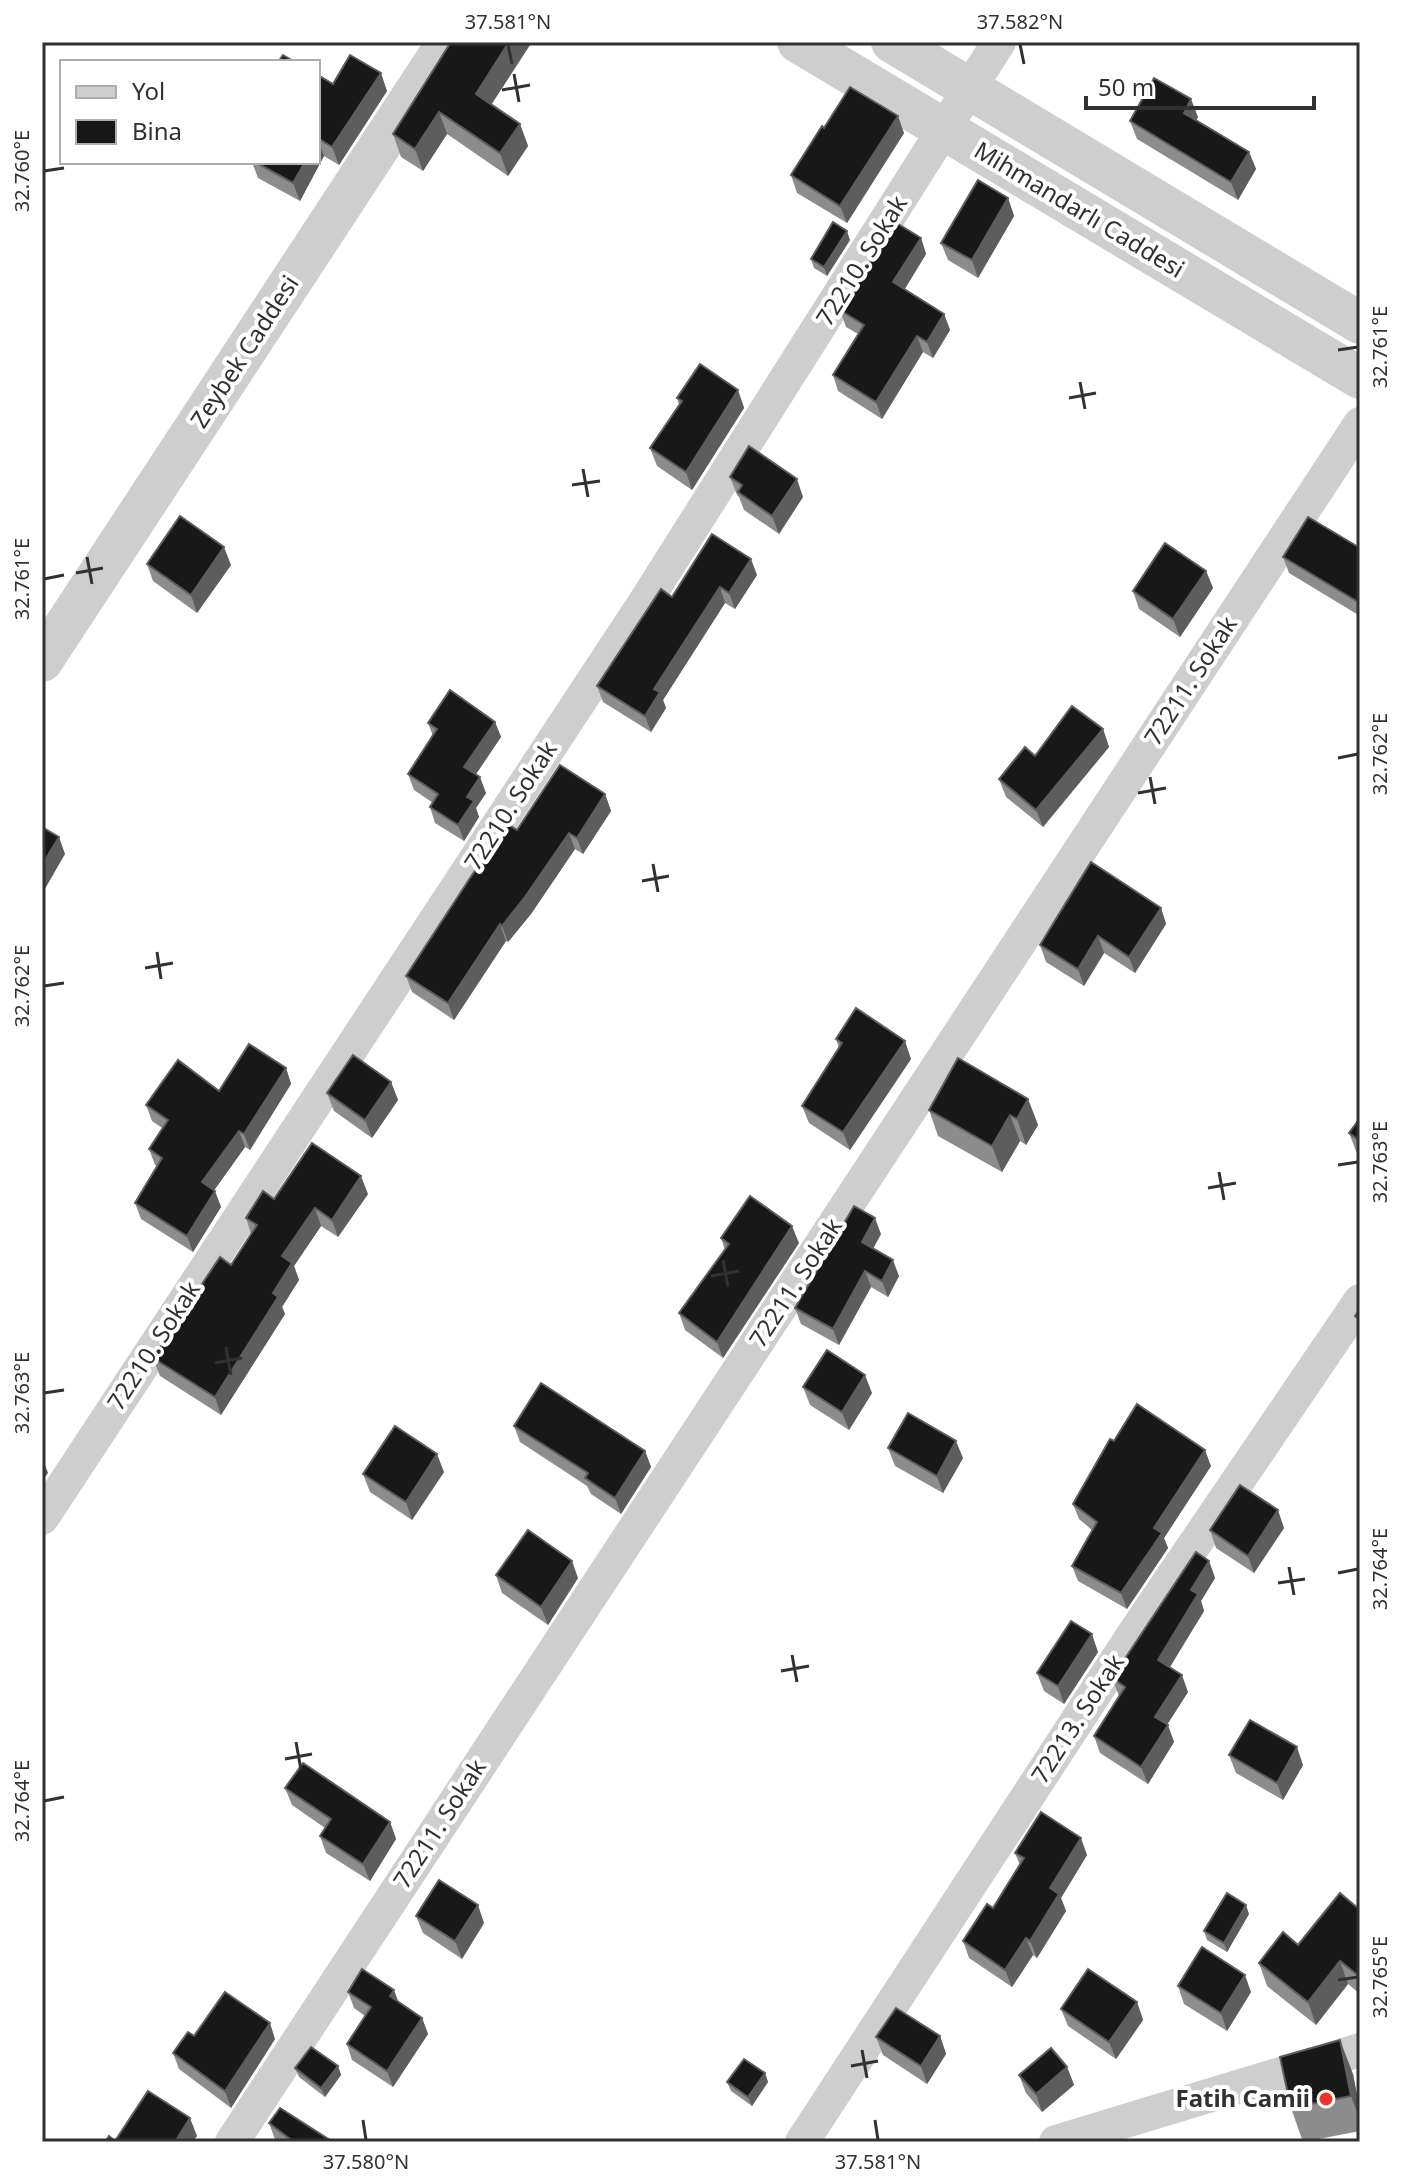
<svg xmlns="http://www.w3.org/2000/svg" width="1402" height="2184" font-family="'Noto Sans',sans-serif">
<style>
.lines{fill:none;stroke-linecap:round;stroke-linejoin:round}
.minor{stroke:#cecece;stroke-width:34}
.tertiary{stroke:#cecece;stroke-width:42}
.wall{fill:#8c8c8c}
.shaded-wall{fill:#5d5d5d}
.building{fill:#181818;stroke:#5d5d5d;stroke-width:2}
.ticks{fill:none;stroke:#313131;stroke-width:3}
.poi-dot{fill:#f1332b;stroke:#fff;stroke-width:3}
.labels{text-anchor:middle;stroke-width:8;stroke-linejoin:round;paint-order:stroke}
.street-label{font-size:24px;fill:#313131;stroke:#fff}
.poi-label{font-size:24px;font-weight:bold;fill:#313131;stroke:#fff;text-anchor:end}
.neatline{fill:none;stroke:#313131;stroke-width:3}
.ticks-label{font-size:20px;text-anchor:middle;fill:#313131}
</style>
<rect width="100%" height="100%" fill="#fff"/>
<g class="lines">
<!-- minor -->
<g class="minor">
<polyline points="42,1518 645,602 999,42"/>
<polyline points="232,2142 1360,424"/>
<polyline points="802,2142 1133,1635 1360,1301"/>
<polyline points="1056,2142 1360,2050"/>
</g>
<!-- tertiary -->
<g class="tertiary">
<polyline points="798,42 1360,378"/>
<polyline points="892,42 1360,323"/>
<polyline points="42,661 448,42"/>
</g>
</g>
<!-- wall -->
<g class="wall">
<polygon points="451,42 492,104 520,124 528,146 508,176 447,134 423,171 401,157 393,134"/>
<polygon points="318,75 333,84 387,91 339,165 324,156 300,201 258,178 252,162 318,162"/>
<polygon points="1198,117 1196,120 1249,152 1256,169 1238,200 1137,139 1130,121"/>
<polygon points="824,128 904,133 847,223 797,193 791,175"/>
<polygon points="1008,198 1014,216 978,278 948,260 941,243"/>
<polygon points="921,238 926,254 905,289 944,314 950,330 933,358 923,352 882,419 838,391 833,375 858,334 846,327 840,310"/>
<polygon points="850,240 827,276 814,268 811,259"/>
<polygon points="738,390 744,408 692,490 657,466 650,448 679,405 677,398"/>
<polygon points="730,477 803,497 779,534 744,510 739,497 737,495"/>
<polygon points="1360,548 1360,616 1289,573 1283,557"/>
<polygon points="147,564 231,565 197,613 153,581"/>
<polygon points="1206,571 1213,588 1180,637 1139,609 1133,591"/>
<polygon points="757,575 735,609 725,603 663,700 666,708 651,732 603,702 597,686 672,597"/>
<polygon points="495,722 501,737 476,774 486,793 476,808 479,817 464,841 435,823 430,807 433,803 414,790 408,774 433,736 428,723"/>
<polygon points="1103,729 1109,747 1043,827 1006,797 999,779 1035,756"/>
<polygon points="605,794 611,811 583,854 575,849 531,914 508,942 506,941 454,1020 412,992 406,976 517,830"/>
<polygon points="1161,908 1166,924 1135,973 1104,953 1084,986 1046,962 1040,945"/>
<polygon points="836,1039 911,1059 850,1150 809,1123 802,1106 839,1048"/>
<polygon points="286,1068 291,1084 250,1150 245,1147 214,1190 221,1207 193,1252 141,1219 135,1203 157,1166 155,1165 149,1149 162,1128 152,1121 146,1105 219,1091"/>
<polygon points="391,1082 398,1100 372,1138 334,1111 327,1093"/>
<polygon points="1028,1099 1038,1125 1026,1145 1020,1141 1002,1172 938,1136 929,1110"/>
<polygon points="1360,1118 1360,1154 1356,1151 1349,1133"/>
<polygon points="368,1194 338,1237 321,1226 294,1266 299,1280 282,1307 285,1314 221,1415 160,1376 153,1358 231,1265 251,1234 246,1218"/>
<polygon points="881,1234 873,1248 899,1276 888,1297 871,1287 839,1345 801,1324 795,1308"/>
<polygon points="721,1238 799,1243 723,1358 685,1330 679,1313 725,1250"/>
<polygon points="803,1387 872,1393 849,1430 810,1405"/>
<polygon points="514,1426 645,1451 651,1467 621,1514 591,1494 587,1486 520,1442"/>
<polygon points="1114,1441 1211,1466 1164,1538 1168,1548 1127,1609 1078,1581 1072,1566 1092,1530 1079,1519 1073,1504"/>
<polygon points="888,1448 963,1458 943,1493 895,1466"/>
<polygon points="444,1472 412,1520 370,1492 363,1474"/>
<polygon points="1284,1528 1254,1573 1216,1548 1210,1530"/>
<polygon points="1209,1561 1215,1578 1201,1601 1204,1611 1169,1667 1188,1692 1167,1725 1174,1742 1148,1784 1100,1753 1094,1736 1119,1696 1112,1678"/>
<polygon points="496,1575 578,1578 548,1625 502,1593"/>
<polygon points="1098,1652 1064,1704 1044,1691 1037,1673"/>
<polygon points="1229,1755 1303,1765 1283,1800 1236,1773"/>
<polygon points="285,1788 390,1822 396,1839 370,1881 326,1853 320,1836 325,1828 292,1805"/>
<polygon points="1015,1853 1087,1855 1061,1898 1066,1911 1037,1958 1033,1955 1012,1987 969,1958 963,1941 993,1908 1020,1865"/>
<polygon points="1360,1910 1360,1994 1348,1984 1316,2025 1267,1986 1259,1963 1298,1945"/>
<polygon points="1249,1914 1227,1952 1207,1940 1204,1931"/>
<polygon points="416,1916 484,1923 462,1959 423,1933"/>
<polygon points="1178,1986 1251,1992 1227,2031 1184,2004"/>
<polygon points="348,1992 399,2002 422,2018 428,2034 393,2087 352,2060 347,2044 365,2016 354,2008"/>
<polygon points="1137,2002 1143,2020 1116,2059 1068,2026 1061,2009"/>
<polygon points="194,2036 275,2039 231,2108 179,2069 173,2053"/>
<polygon points="940,2036 946,2054 927,2084 883,2055 876,2037"/>
<polygon points="338,2066 341,2075 325,2097 299,2077 295,2068"/>
<polygon points="1067,2067 1074,2085 1042,2112 1026,2093 1019,2075"/>
<polygon points="765,2073 768,2082 752,2106 731,2091 727,2082"/>
<polygon points="1353,2074 1360,2111 1360,2131 1303,2142 1291,2108"/>
<polygon points="269,2123 333,2142 276,2142"/>
</g>
<!-- shaded-wall -->
<g class="shaded-wall">
<polygon points="509,42 532,42 484,116 476,94"/>
<polygon points="381,73 387,91 339,165 332,147"/>
<polygon points="1191,99 1198,117 1190,131 1184,113"/>
<polygon points="439,112 447,134 423,171 415,149"/>
<polygon points="898,116 904,133 847,223 840,206"/>
<polygon points="520,124 528,146 508,176 500,153"/>
<polygon points="318,139 324,156 300,201 293,183 305,162 318,162"/>
<polygon points="1249,152 1256,169 1238,200 1231,182"/>
<polygon points="1008,198 1014,216 978,278 972,260"/>
<polygon points="847,231 850,240 827,276 824,267"/>
<polygon points="921,238 926,254 899,298 893,282"/>
<polygon points="944,314 950,330 933,358 927,342"/>
<polygon points="917,336 923,352 882,419 876,402"/>
<polygon points="738,390 744,408 692,490 686,472"/>
<polygon points="797,479 803,497 779,534 772,516"/>
<polygon points="224,547 231,565 197,613 191,595"/>
<polygon points="751,559 757,575 735,609 729,593"/>
<polygon points="1206,571 1213,588 1180,637 1173,619"/>
<polygon points="720,587 725,603 663,700 666,708 651,732 645,716 654,689"/>
<polygon points="495,722 501,737 470,783 464,767"/>
<polygon points="1103,729 1109,747 1043,827 1036,810"/>
<polygon points="480,777 486,793 476,808 479,817 464,841 458,825 467,797"/>
<polygon points="605,794 611,811 583,854 577,838"/>
<polygon points="569,833 575,849 531,914 508,942 502,926"/>
<polygon points="59,837 65,854 42,894 42,865"/>
<polygon points="1161,908 1166,924 1135,973 1129,957"/>
<polygon points="500,924 506,941 454,1020 448,1003"/>
<polygon points="1098,936 1104,953 1084,986 1078,969"/>
<polygon points="905,1041 911,1059 850,1150 843,1132"/>
<polygon points="286,1068 291,1084 250,1150 244,1134"/>
<polygon points="391,1082 398,1100 372,1138 365,1120"/>
<polygon points="1028,1099 1038,1125 1026,1145 1017,1119"/>
<polygon points="1010,1115 1020,1141 1002,1172 992,1146"/>
<polygon points="239,1131 245,1147 208,1199 202,1182"/>
<polygon points="361,1176 368,1194 338,1237 332,1220"/>
<polygon points="215,1191 221,1207 193,1252 187,1236"/>
<polygon points="315,1208 321,1226 294,1266 299,1280 282,1307 285,1314 221,1415 215,1397 282,1256"/>
<polygon points="875,1218 881,1234 868,1258 862,1242"/>
<polygon points="792,1226 799,1243 723,1358 717,1342"/>
<polygon points="893,1260 899,1276 888,1297 882,1281"/>
<polygon points="865,1271 871,1287 839,1345 833,1329"/>
<polygon points="865,1375 872,1393 849,1430 842,1412"/>
<polygon points="956,1441 963,1458 943,1493 937,1476"/>
<polygon points="1205,1450 1211,1466 1164,1538 1168,1548 1127,1609 1121,1593 1154,1528"/>
<polygon points="645,1451 651,1467 621,1514 615,1498"/>
<polygon points="437,1454 444,1472 412,1520 406,1502"/>
<polygon points="42,1457 48,1473 42,1481"/>
<polygon points="1278,1510 1284,1528 1254,1573 1248,1556"/>
<polygon points="572,1561 578,1578 548,1625 541,1607"/>
<polygon points="1209,1561 1215,1578 1201,1601 1204,1611 1164,1677 1158,1660 1191,1590"/>
<polygon points="1092,1634 1098,1652 1064,1704 1058,1686"/>
<polygon points="1182,1675 1188,1692 1161,1734 1155,1717"/>
<polygon points="1168,1725 1174,1742 1148,1784 1141,1767"/>
<polygon points="1297,1747 1303,1765 1283,1800 1277,1783"/>
<polygon points="390,1822 396,1839 370,1881 363,1864"/>
<polygon points="1081,1838 1087,1855 1061,1898 1066,1911 1037,1958 1030,1941 1050,1888"/>
<polygon points="478,1905 484,1923 462,1959 455,1941"/>
<polygon points="1246,1905 1249,1914 1227,1952 1224,1943"/>
<polygon points="1026,1938 1033,1955 1012,1987 1005,1970"/>
<polygon points="1340,1961 1348,1984 1316,2025 1308,2002"/>
<polygon points="1245,1975 1251,1992 1227,2031 1221,2013"/>
<polygon points="394,1990 400,2006 390,1996"/>
<polygon points="1137,2002 1143,2020 1116,2059 1109,2042"/>
<polygon points="422,2018 428,2034 393,2087 387,2071"/>
<polygon points="270,2023 275,2039 231,2108 225,2091"/>
<polygon points="940,2036 946,2054 927,2084 921,2066"/>
<polygon points="1340,2040 1353,2074 1360,2111 1360,2120 1351,2096"/>
<polygon points="338,2066 341,2075 325,2097 321,2088"/>
<polygon points="1067,2067 1074,2085 1042,2112 1036,2094"/>
<polygon points="765,2073 768,2082 752,2106 748,2097"/>
<polygon points="190,2118 197,2136 193,2142 175,2142"/>
</g>
<!-- building -->
<g class="building">
<polygon points="451,42 509,42 476,94 520,124 500,153 439,112 415,149 393,134"/>
<polygon points="283,55 295,62 278,62"/>
<polygon points="350,55 381,73 332,147 318,138 318,75 333,84"/>
<polygon points="1154,78 1191,99 1184,113 1249,152 1231,182 1130,121"/>
<polygon points="850,87 898,116 840,206 791,175 822,126 824,128"/>
<polygon points="255,162 305,162 293,183"/>
<polygon points="978,180 1008,198 972,260 941,243"/>
<polygon points="833,222 847,231 824,267 811,259"/>
<polygon points="895,222 921,238 893,282 944,314 927,342 917,336 876,402 833,375 864,325 840,310"/>
<polygon points="700,364 738,390 686,472 650,448 682,401 677,398"/>
<polygon points="749,446 797,479 772,516 738,492 742,485 730,477"/>
<polygon points="180,516 224,547 191,595 147,564"/>
<polygon points="1308,517 1360,548 1360,603 1283,557"/>
<polygon points="712,534 751,559 729,593 720,587 654,689 660,692 645,716 597,686 661,589 672,597"/>
<polygon points="1165,543 1206,571 1173,619 1133,591"/>
<polygon points="450,690 495,722 464,767 480,777 467,797 474,801 458,825 430,807 438,794 408,774 437,729 428,723"/>
<polygon points="1072,706 1103,729 1036,810 999,779 1025,747 1035,756"/>
<polygon points="560,765 605,794 577,838 569,833 525,897 502,926 500,924 448,1003 406,976 506,823 517,830"/>
<polygon points="42,827 59,837 42,865"/>
<polygon points="1091,862 1161,908 1129,957 1098,936 1078,969 1040,945"/>
<polygon points="856,1008 905,1041 843,1132 802,1106 842,1043 836,1039"/>
<polygon points="249,1044 286,1068 244,1134 239,1131 202,1182 215,1191 187,1236 135,1203 162,1158 149,1149 168,1120 146,1105 178,1060 219,1091"/>
<polygon points="353,1055 391,1082 365,1120 327,1093"/>
<polygon points="958,1058 1028,1099 1017,1119 1010,1115 992,1146 929,1110"/>
<polygon points="1360,1118 1360,1141 1349,1133"/>
<polygon points="312,1143 361,1176 332,1220 315,1208 282,1256 292,1263 273,1293 278,1297 215,1397 153,1358 220,1257 231,1265 257,1225 246,1218 263,1191 274,1199"/>
<polygon points="750,1196 792,1226 717,1342 679,1313 729,1244 721,1238"/>
<polygon points="854,1206 875,1218 862,1242 893,1260 882,1281 865,1271 833,1329 795,1308"/>
<polygon points="1360,1309 1360,1320 1355,1316"/>
<polygon points="827,1350 865,1375 842,1412 803,1387"/>
<polygon points="541,1383 645,1451 615,1498 585,1478 588,1473 514,1426"/>
<polygon points="1137,1404 1205,1450 1154,1528 1162,1533 1121,1593 1072,1566 1097,1522 1073,1504 1110,1439 1114,1441"/>
<polygon points="908,1413 956,1441 937,1476 888,1448"/>
<polygon points="395,1426 437,1454 406,1502 363,1474"/>
<polygon points="1240,1485 1278,1510 1248,1556 1210,1530"/>
<polygon points="528,1530 572,1561 541,1607 496,1575"/>
<polygon points="1196,1552 1209,1561 1191,1590 1198,1594 1158,1660 1182,1675 1155,1717 1168,1725 1141,1767 1094,1736 1125,1687 1112,1678"/>
<polygon points="1071,1621 1092,1634 1058,1686 1037,1673"/>
<polygon points="1250,1720 1297,1747 1277,1783 1229,1755"/>
<polygon points="303,1763 390,1822 363,1864 320,1836 331,1819 285,1788"/>
<polygon points="1041,1812 1081,1838 1050,1888 1059,1894 1030,1941 1026,1938 1005,1970 963,1941 987,1904 993,1908 1024,1858 1015,1853"/>
<polygon points="439,1880 478,1905 455,1941 416,1916"/>
<polygon points="1227,1893 1246,1905 1224,1943 1204,1931"/>
<polygon points="1340,1893 1360,1910 1360,1977 1340,1961 1308,2002 1259,1963 1283,1932 1298,1945"/>
<polygon points="1202,1947 1245,1975 1221,2013 1178,1986"/>
<polygon points="362,1969 394,1990 390,1996 422,2018 387,2071 347,2044 371,2007 348,1992"/>
<polygon points="1088,1969 1137,2002 1109,2042 1061,2009"/>
<polygon points="225,1992 270,2023 225,2091 173,2053 188,2032 194,2036"/>
<polygon points="896,2008 940,2036 921,2066 876,2037"/>
<polygon points="1340,2040 1351,2096 1291,2108 1280,2057"/>
<polygon points="311,2047 338,2066 321,2088 295,2068"/>
<polygon points="1051,2048 1067,2067 1036,2094 1019,2075"/>
<polygon points="744,2059 765,2073 748,2097 727,2082"/>
<polygon points="148,2091 190,2118 175,2142 105,2142 109,2136 115,2141"/>
<polygon points="280,2108 333,2142 294,2142 269,2123"/>
</g>
<!-- ticks -->
<path class="ticks" d="M508,44L512,64M1020,44L1024,64M514,74L519,102M502,90L530,85M44,171L64,168M1338,350L1358,347M1080,382L1085,409M1069,398L1096,393M583,469L588,497M572,485L600,481M87,557L92,584M76,573L103,568M44,579L64,575M1338,758L1358,754M1150,777L1155,804M1138,793L1166,788M653,864L658,892M642,881L669,876M157,952L161,979M145,968L173,963M44,986L64,983M1338,1165L1358,1162M1219,1172L1224,1200M1208,1188L1236,1183M723,1260L728,1287M711,1276L739,1271M226,1347L231,1375M215,1363L242,1358M44,1393L64,1390M1289,1567L1294,1595M1338,1573L1358,1569M1278,1583L1305,1579M792,1655L797,1682M781,1671L809,1666M296,1742L301,1770M285,1759L312,1754M44,1801L64,1797M1338,1980L1358,1977M862,2050L867,2078M851,2066L878,2061M363,2120L366,2140M875,2120L878,2140"/>
<!-- markers -->
<circle class="poi-dot" cx="1326" cy="2099" r="8"/>
<g class="labels">
<!-- street labels -->
<g class="street-label">
<text transform="translate(1079 210) rotate(31)" y="8">Mihmandarlı Caddesi</text>
<text transform="translate(862 261) rotate(-58)" y="8">72210. Sokak</text>
<text transform="translate(245 352) rotate(-57)" y="8">Zeybek Caddesi</text>
<text transform="translate(1191 681) rotate(-57)" y="8">72211. Sokak</text>
<text transform="translate(511 806) rotate(-57)" y="8">72210. Sokak</text>
<text transform="translate(796 1283) rotate(-57)" y="8">72211. Sokak</text>
<text transform="translate(154 1346) rotate(-57)" y="8">72210. Sokak</text>
<text transform="translate(1078 1719) rotate(-57)" y="8">72213. Sokak</text>
<text transform="translate(440 1824) rotate(-57)" y="8">72211. Sokak</text>
</g>
<!-- poi labels -->
<g class="poi-label">
<text x="1310" y="2107">Fatih Camii</text>
</g>
</g>
<!-- border -->
<rect width="1402" height="2184" fill="none" stroke="#ffffff" stroke-width="88"/>
<!-- legend -->
<rect x="60" y="60" width="260" height="104" fill="#ffffff" stroke="#adadad" stroke-width="2"/>
<rect x="76" y="86" width="40" height="12" fill="#cecece" stroke="#adadad" stroke-width="2"/>
<text x="132" y="100" font-size="24" fill="#313131">Yol</text>
<rect x="76" y="120" width="40" height="24" fill="#181818" stroke="#adadad" stroke-width="2"/>
<text x="132" y="140" font-size="24" fill="#313131">Bina</text>
<!-- scale -->
<path d="M1086 96v12h228v-12" fill="none" stroke="#313131" stroke-width="4"/>
<text x="1098" y="96" font-size="24" fill="#313131" stroke="#ffffff" stroke-width="6" paint-order="stroke">50 m</text>
<rect x="44" y="44" width="1314" height="2096" class="neatline"/>
<g class="ticks-label">
<text x="508" y="29">37.581°N</text>
<text x="1020" y="29">37.582°N</text>
<text transform="translate(22 171) rotate(-90)" y="7">32.760°E</text>
<text transform="translate(1380 347) rotate(-90)" y="7">32.761°E</text>
<text transform="translate(22 579) rotate(-90)" y="7">32.761°E</text>
<text transform="translate(1380 754) rotate(-90)" y="7">32.762°E</text>
<text transform="translate(22 986) rotate(-90)" y="7">32.762°E</text>
<text transform="translate(1380 1162) rotate(-90)" y="7">32.763°E</text>
<text transform="translate(22 1393) rotate(-90)" y="7">32.763°E</text>
<text transform="translate(1380 1569) rotate(-90)" y="7">32.764°E</text>
<text transform="translate(22 1801) rotate(-90)" y="7">32.764°E</text>
<text transform="translate(1380 1977) rotate(-90)" y="7">32.765°E</text>
<text x="366" y="2169">37.580°N</text>
<text x="878" y="2169">37.581°N</text>
</g>
</svg>
